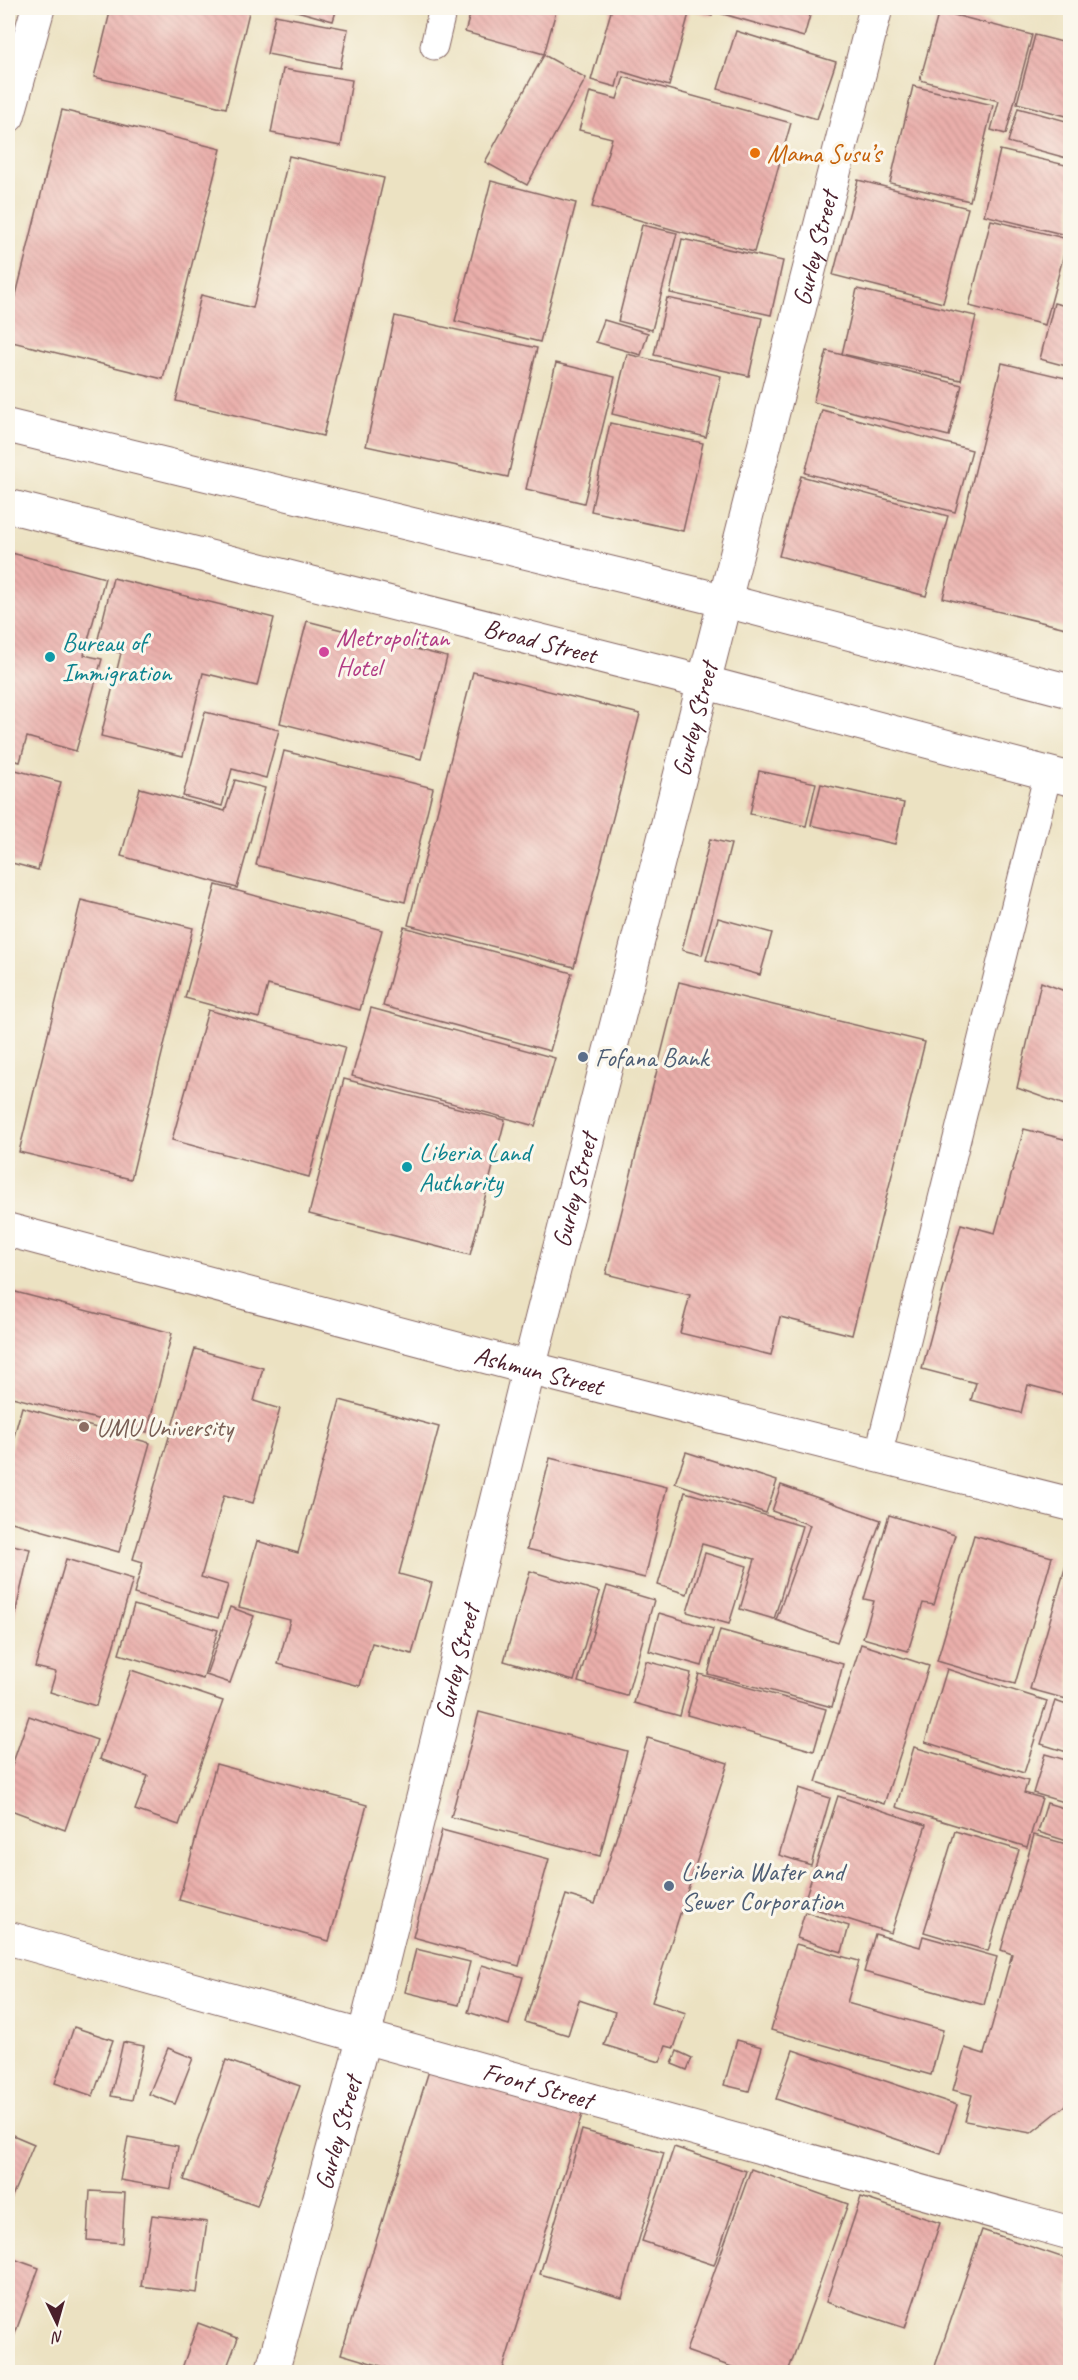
<svg xmlns="http://www.w3.org/2000/svg" width="1078" height="2380" font-family="Caveat,sans-serif">
<style>
.building{fill:url(#building-back-hatch)}
.lines{fill:none;stroke-linecap:round;stroke-linejoin:round}
.service-casing{stroke:#836360;stroke-width:29}
.minor-casing{stroke:#836360;stroke-width:35}
.tertiary-casing{stroke:#836360;stroke-width:35}
.service{stroke:#fff;stroke-width:27}
.minor{stroke:#fff;stroke-width:33}
.tertiary{stroke:#fff;stroke-width:33}
.food-dot{fill:#e8710a;stroke:#fbf7ec;stroke-width:2}
.hotel-dot{fill:#d1479c;stroke:#fbf7ec;stroke-width:2}
.culture-dot{fill:#0f9aa8;stroke:#fbf7ec;stroke-width:2}
.service-dot{fill:#5c6f8a;stroke:#fbf7ec;stroke-width:2}
.education-dot{fill:#8d6e63;stroke:#fbf7ec;stroke-width:2}
.labels{text-anchor:middle;stroke-width:6;stroke-linejoin:round;paint-order:stroke}
.food-label{font-size:26px;fill:#c56008;stroke:#fbf7ec;text-anchor:start}
.street-label{font-size:26px;fill:#4a1f2b;stroke:#fbf7ec}
.hotel-label{font-size:26px;fill:#b23c85;stroke:#fbf7ec;text-anchor:start}
.culture-label{font-size:26px;fill:#0d838f;stroke:#fbf7ec;text-anchor:start}
.service-label{font-size:26px;fill:#4e5e75;stroke:#fbf7ec;text-anchor:start}
.education-label{font-size:26px;fill:#785e54;stroke:#fbf7ec;text-anchor:start}
</style>
<defs>
<pattern id="building-back-hatch" width="6" height="6" patternUnits="userSpaceOnUse" patternTransform="scale(1.5)"><rect width="6" height="6" fill="#eaafab"/><path d="M-1 5l2 2M0 0l6 6M5-1l2 2" fill="none" stroke="#ca9693"/></pattern>
</defs>
<rect width="100%" height="100%" fill="#fbf7ec"/>
<filter id="ink" filterUnits="userSpaceOnUse"><feTurbulence type="fractalNoise" baseFrequency=".0167" numOctaves="2"/><feDisplacementMap in="SourceGraphic" scale="12" xChannelSelector="R" yChannelSelector="G"/><feConvolveMatrix kernelMatrix="1 2 1 2 8 2 1 2 1" color-interpolation-filters="sRGB"/></filter>
<filter id="wash" filterUnits="userSpaceOnUse"><feTurbulence type="fractalNoise" baseFrequency=".008" numOctaves="4" result="noise"/><feDisplacementMap in="SourceGraphic" scale="24" xChannelSelector="R" yChannelSelector="G"/><feGaussianBlur stdDeviation="1.35" result="paint"/><feColorMatrix in="noise" values="0 0 0 0 0 0 0 0 0 0 0 0 0 0 0 0 0 1.4 0 .05"/><feComposite in="paint" operator="in"/></filter>
<g filter="url(#wash)">
<rect width="100%" height="100%" fill="#ece2c2"/>
<g id="blocks">
<!-- building -->
<g class="building">
<polygon points="111,8 250,8 226,108 94,77"/>
<polygon points="286,8 337,8 333,21"/>
<polygon points="472,8 557,8 544,54 465,32"/>
<polygon points="612,8 714,8 712,16 690,10 669,86 620,71 616,87 591,80"/>
<polygon points="718,8 812,8 804,37 716,12"/>
<polygon points="939,11 1032,35 1006,134 991,130 999,101 920,80"/>
<polygon points="275,15 348,29 340,68 267,54"/>
<polygon points="736,31 836,62 817,119 718,89"/>
<polygon points="1035,35 1070,44 1070,117 1017,103"/>
<polygon points="544,55 586,78 527,185 485,162"/>
<polygon points="283,69 352,80 341,146 271,133"/>
<polygon points="624,77 791,123 754,252 592,207 612,138 579,130 590,92 617,99"/>
<polygon points="913,86 993,105 970,201 890,183"/>
<polygon points="1018,108 1070,122 1070,159 1008,142"/>
<polygon points="62,110 221,149 163,379 8,341 8,327"/>
<polygon points="1000,150 1070,166 1070,236 984,215"/>
<polygon points="289,156 384,178 323,436 176,401 201,295 253,308"/>
<polygon points="858,180 968,208 943,303 833,275"/>
<polygon points="491,181 576,203 540,342 455,321"/>
<polygon points="991,220 1068,239 1045,325 969,306"/>
<polygon points="642,225 677,233 652,330 618,321"/>
<polygon points="682,239 783,261 771,315 670,293"/>
<polygon points="857,289 976,316 961,380 842,354"/>
<polygon points="667,298 762,318 749,376 654,355"/>
<polygon points="1054,303 1070,307 1070,367 1040,359"/>
<polygon points="395,316 537,348 508,477 366,446"/>
<polygon points="604,320 648,333 641,355 596,342"/>
<polygon points="827,351 962,385 949,436 813,402"/>
<polygon points="627,354 721,376 706,437 612,414"/>
<polygon points="556,363 615,377 584,503 526,489"/>
<polygon points="1002,363 1070,379 1070,629 943,598"/>
<polygon points="822,410 972,450 955,512 805,473"/>
<polygon points="610,423 703,443 683,531 591,511"/>
<polygon points="801,476 948,516 926,596 779,556"/>
<polygon points="8,552 105,578 84,655 102,659 76,751 27,737 20,762 8,759"/>
<polygon points="113,578 274,618 257,686 203,673 183,756 101,736 121,653 96,647"/>
<polygon points="307,621 447,657 421,759 280,723"/>
<polygon points="473,672 640,714 574,967 408,925"/>
<polygon points="205,712 279,730 266,778 232,769 222,806 183,796"/>
<polygon points="284,751 433,788 405,902 256,865"/>
<polygon points="8,768 61,782 38,870 8,862"/>
<polygon points="759,771 816,783 806,826 750,814"/>
<polygon points="235,780 265,788 237,888 121,856 140,788 225,811"/>
<polygon points="821,784 904,803 895,844 811,825"/>
<polygon points="710,839 731,844 702,955 682,950"/>
<polygon points="216,885 382,930 360,1010 268,985 259,1018 185,998"/>
<polygon points="81,900 193,928 131,1179 19,1152"/>
<polygon points="718,918 772,933 760,975 706,960"/>
<polygon points="404,927 572,973 550,1051 383,1006"/>
<polygon points="679,982 925,1042 852,1335 780,1317 771,1355 680,1333 690,1295 606,1274"/>
<polygon points="1041,982 1070,993 1070,1107 1017,1088"/>
<polygon points="371,1008 555,1058 535,1126 352,1076"/>
<polygon points="208,1010 345,1047 309,1177 172,1140"/>
<polygon points="344,1079 505,1120 470,1255 309,1214"/>
<polygon points="1024,1129 1068,1140 1070,1135 1070,1396 1028,1385 1021,1413 971,1400 976,1383 922,1369 961,1224 995,1233"/>
<polygon points="8,1290 172,1333 147,1432 8,1396 8,1327 9,1320 8,1319"/>
<polygon points="195,1349 263,1368 254,1401 280,1409 253,1503 224,1495 201,1577 228,1585 218,1618 134,1594 143,1562 133,1559"/>
<polygon points="340,1400 439,1427 399,1574 432,1583 412,1654 372,1643 360,1686 278,1664 290,1620 239,1607 257,1541 298,1553"/>
<polygon points="22,1407 150,1443 119,1552 8,1521 8,1458"/>
<polygon points="686,1452 777,1481 766,1513 675,1483"/>
<polygon points="550,1458 667,1487 645,1578 527,1549"/>
<polygon points="781,1485 881,1520 837,1642 776,1620 810,1525 772,1511"/>
<polygon points="685,1492 802,1526 774,1619 740,1609 755,1559 702,1544 687,1594 658,1585"/>
<polygon points="889,1515 955,1535 934,1605 923,1603 908,1651 863,1638 874,1601 864,1599"/>
<polygon points="974,1535 1052,1557 1015,1684 937,1661"/>
<polygon points="8,1544 30,1549 8,1645"/>
<polygon points="705,1553 747,1566 729,1624 687,1612"/>
<polygon points="1068,1558 1070,1559 1070,1700 1030,1689"/>
<polygon points="66,1559 133,1579 96,1706 50,1692 56,1672 35,1667"/>
<polygon points="530,1571 600,1592 574,1681 504,1661"/>
<polygon points="607,1586 654,1600 627,1696 578,1682"/>
<polygon points="134,1605 218,1630 203,1679 119,1654"/>
<polygon points="230,1607 254,1616 230,1683 206,1675"/>
<polygon points="659,1613 713,1629 702,1666 649,1651"/>
<polygon points="720,1630 843,1664 832,1707 708,1674"/>
<polygon points="861,1644 929,1666 884,1804 816,1782"/>
<polygon points="646,1661 691,1673 680,1716 634,1703"/>
<polygon points="947,1669 1047,1701 1024,1773 925,1742"/>
<polygon points="131,1670 223,1701 179,1825 135,1810 148,1776 100,1759"/>
<polygon points="699,1674 826,1709 814,1751 687,1715"/>
<polygon points="1055,1701 1070,1706 1070,1753 1041,1744"/>
<polygon points="479,1712 627,1751 600,1856 451,1817"/>
<polygon points="29,1716 97,1740 65,1830 8,1809 8,1777"/>
<polygon points="648,1738 728,1763 652,2002 686,2013 674,2048 666,2046 660,2062 604,2045 615,2012 579,2000 568,2035 525,2022 566,1895 595,1904"/>
<polygon points="914,1747 1028,1781 1024,1793 1042,1798 1027,1847 896,1807"/>
<polygon points="1045,1754 1070,1761 1070,1804 1033,1793"/>
<polygon points="216,1764 367,1805 329,1941 179,1900"/>
<polygon points="799,1788 830,1798 811,1865 779,1855"/>
<polygon points="838,1796 926,1825 891,1933 803,1905"/>
<polygon points="1047,1803 1070,1810 1070,1842 1038,1832"/>
<polygon points="442,1830 549,1859 519,1966 413,1937"/>
<polygon points="955,1831 1019,1850 988,1951 924,1932"/>
<polygon points="1034,1835 1070,1845 1070,2102 1031,2133 965,2121 972,2095 953,2090 965,2048 984,2054 1012,1954 1001,1950"/>
<polygon points="805,1912 849,1926 842,1952 797,1938"/>
<polygon points="875,1934 920,1947 923,1936 997,1957 984,2005 864,1972"/>
<polygon points="796,1944 859,1961 847,2003 943,2030 931,2075 771,2030"/>
<polygon points="416,1949 470,1962 459,2005 405,1992"/>
<polygon points="482,1965 523,1977 509,2025 468,2012"/>
<polygon points="74,2027 113,2040 93,2096 55,2083"/>
<polygon points="737,2040 762,2047 749,2091 724,2085"/>
<polygon points="123,2042 144,2046 132,2100 111,2096"/>
<polygon points="168,2048 193,2058 175,2104 149,2094"/>
<polygon points="793,2050 957,2105 941,2154 776,2099"/>
<polygon points="677,2051 692,2058 687,2070 672,2064"/>
<polygon points="226,2060 300,2086 257,2206 184,2180"/>
<polygon points="432,2061 584,2108 502,2372 401,2372 341,2354"/>
<polygon points="582,2130 664,2153 622,2298 540,2274"/>
<polygon points="8,2133 34,2144 8,2206"/>
<polygon points="128,2137 178,2146 171,2189 120,2180"/>
<polygon points="674,2147 746,2171 714,2265 642,2241"/>
<polygon points="751,2169 848,2204 788,2372 746,2372 686,2351"/>
<polygon points="90,2191 125,2193 122,2243 87,2240"/>
<polygon points="861,2197 940,2223 905,2328 826,2302"/>
<polygon points="152,2215 207,2222 197,2293 141,2286"/>
<polygon points="982,2230 1070,2260 1070,2372 933,2372"/>
<polygon points="8,2257 39,2268 8,2353"/>
<polygon points="198,2323 238,2338 225,2372 181,2371"/>
</g>
</g>
</g>
<g filter="url(#ink)">
<use href="#blocks" fill-opacity="0" stroke="#836360" stroke-width="1.5"/>
<g class="lines">
<!-- service casing -->
<g class="service-casing">
<g id="service">
<polyline points="434,46 443,8"/>
<polyline points="878,1456 1048,773"/>
</g>
</g>
<!-- minor casing -->
<g class="minor-casing">
<g id="minor">
<polyline points="8,116 38,8"/>
<path id="s1" d="M8,1230L529,1368L1070,1504"/>
<path id="s2" d="M8,1938L1070,2233"/>
<path id="s3" d="M272,2372L364,2037L529,1368L876,8"/>
</g>
</g>
<!-- tertiary casing -->
<g class="tertiary-casing">
<g id="tertiary">
<polyline points="8,426 726,601 1070,691"/>
<path id="s4" d="M8,506L703,682L1070,779"/>
</g>
</g>
<!-- service -->
<use href="#service" class="service"/>
<!-- minor -->
<use href="#minor" class="minor"/>
<!-- tertiary -->
<use href="#tertiary" class="tertiary"/>
</g>
</g>
<!-- markers -->
<circle class="food-dot" cx="755" cy="153" r="6"/>
<circle class="hotel-dot" cx="324" cy="652" r="6"/>
<g class="culture-dot">
<circle cx="50" cy="657" r="6"/>
<circle cx="407" cy="1167" r="6"/>
</g>
<g class="service-dot">
<circle cx="583" cy="1057" r="6"/>
<circle cx="669" cy="1886" r="6"/>
</g>
<circle class="education-dot" cx="84" cy="1427" r="6"/>
<g class="labels">
<!-- food labels -->
<g class="food-label">
<text x="767" y="162">Mama Susu’s</text>
</g>
<!-- street labels -->
<g class="street-label">
<text dy="9" stroke="none"><textPath href="#s3" startOffset="2192">Gurley Street</textPath></text>
<text dy="9" stroke="none"><textPath href="#s4" startOffset="549">Broad Street</textPath></text>
<text dy="9" stroke="none"><textPath href="#s3" startOffset="1706">Gurley Street</textPath></text>
<text dy="9" stroke="none"><textPath href="#s3" startOffset="1220">Gurley Street</textPath></text>
<text dy="9" stroke="none"><textPath href="#s1" startOffset="549">Ashmun Street</textPath></text>
<text dy="9" stroke="none"><textPath href="#s3" startOffset="734">Gurley Street</textPath></text>
<text dy="9" stroke="none"><textPath href="#s2" startOffset="550">Front Street</textPath></text>
<text dy="9" stroke="none"><textPath href="#s3" startOffset="248">Gurley Street</textPath></text>
</g>
<!-- hotel labels -->
<g class="hotel-label">
<text x="336" y="646">Metropolitan<tspan x="336" dy="30">Hotel</tspan></text>
</g>
<!-- culture labels -->
<g class="culture-label">
<text x="62" y="651">Bureau of<tspan x="62" dy="30">Immigration</tspan></text>
<text x="419" y="1161">Liberia Land<tspan x="419" dy="30">Authority</tspan></text>
</g>
<!-- service labels -->
<g class="service-label">
<text x="595" y="1066">Fofana Bank</text>
<text x="681" y="1880">Liberia Water and<tspan x="681" dy="30">Sewer Corporation</tspan></text>
</g>
<!-- education labels -->
<g class="education-label">
<text x="96" y="1436">UMU University</text>
</g>
</g>
<!-- margin -->
<rect width="1078" height="2380" fill="none" stroke="#fbf7ec" stroke-width="30"/>
<!-- north arrow -->
<g transform="translate(57 2323) rotate(175)" stroke="#fbf7ec" stroke-width="4.5" paint-order="stroke">
<path d="M0-4.5L10 22L0 15L-10 22Z" fill="#4a1f2b"/>
<text y="-9" font-size="16" font-weight="bold" text-anchor="middle" fill="#4a1f2b">N</text>
</g>
</svg>
